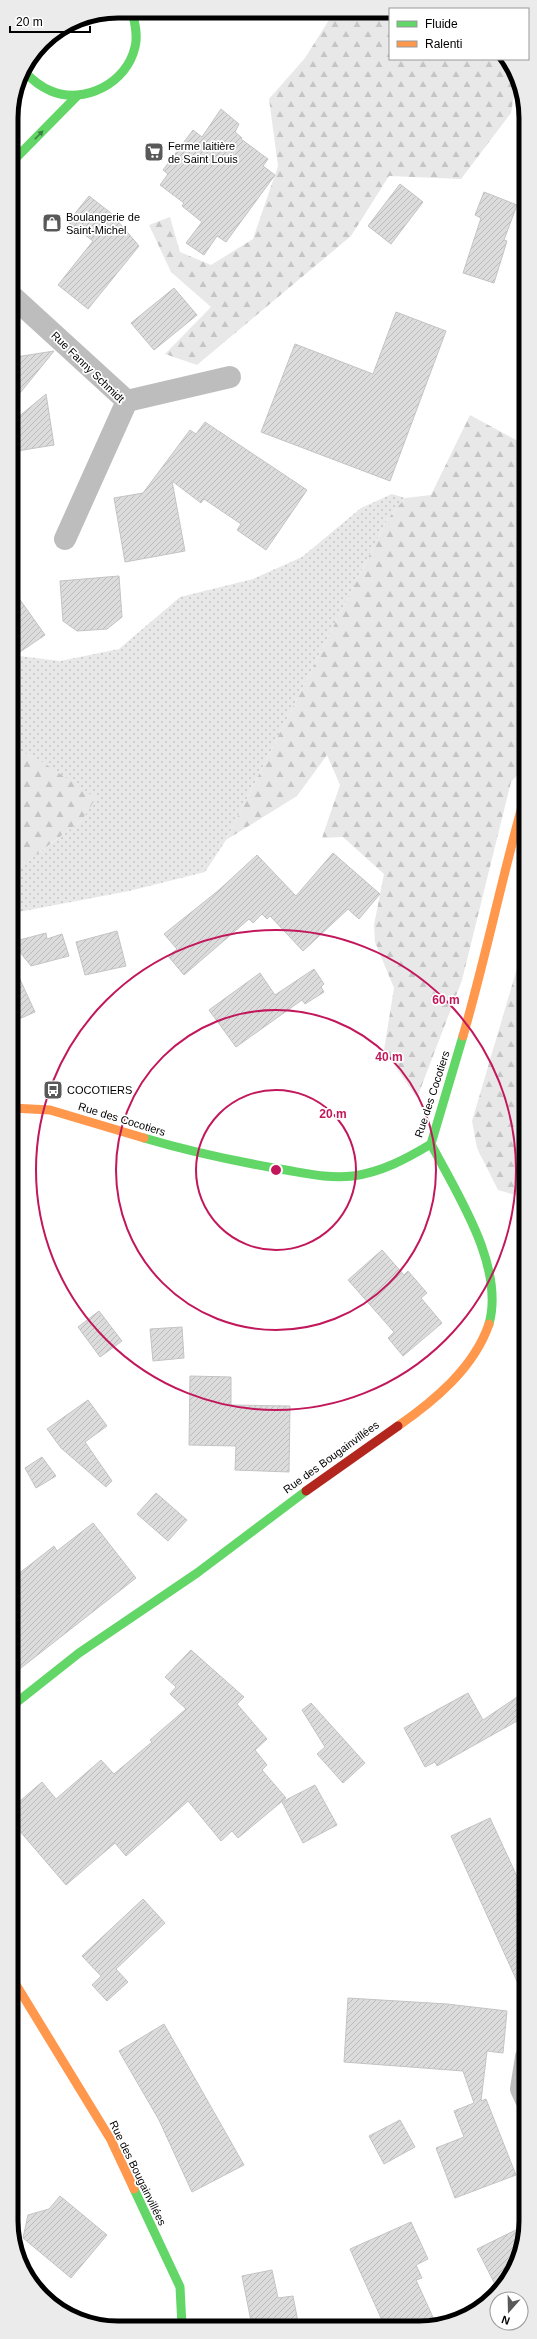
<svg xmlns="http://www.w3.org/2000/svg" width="537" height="2339" font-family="Arial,sans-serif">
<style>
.grass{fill:url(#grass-dots)}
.forest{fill:url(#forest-firs)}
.building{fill:url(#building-hatch);stroke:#c4c4c4}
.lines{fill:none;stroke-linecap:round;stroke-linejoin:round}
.street{stroke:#bdbdbd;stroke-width:22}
.fast{stroke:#63d668;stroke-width:9}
.slow{stroke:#ff974d;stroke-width:9}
.jam{stroke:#b3261e;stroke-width:9}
.oneway{fill:#3b803e}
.ring{fill:none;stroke:#c2185b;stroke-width:2}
.labels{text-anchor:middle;stroke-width:3.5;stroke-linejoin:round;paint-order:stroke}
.poi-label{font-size:11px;fill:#000;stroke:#fff;text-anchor:start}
.street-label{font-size:11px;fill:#000;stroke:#fff}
.rim{fill:none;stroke:#000;stroke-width:5}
.centre{fill:#c2185b;stroke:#fff;stroke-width:2}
.ring-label{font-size:12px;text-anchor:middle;font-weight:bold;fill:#c2185b;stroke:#fff;stroke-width:3.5;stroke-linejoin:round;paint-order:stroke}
</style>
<defs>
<pattern id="grass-dots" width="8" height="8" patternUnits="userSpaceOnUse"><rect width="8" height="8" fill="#e8e8e8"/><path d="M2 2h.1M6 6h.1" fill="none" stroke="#c5c5c5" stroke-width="1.8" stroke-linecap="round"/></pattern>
<pattern id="forest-firs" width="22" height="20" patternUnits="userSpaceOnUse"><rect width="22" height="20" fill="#e8e8e8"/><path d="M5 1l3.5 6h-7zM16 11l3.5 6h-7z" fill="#c5c5c5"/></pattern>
<pattern id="building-hatch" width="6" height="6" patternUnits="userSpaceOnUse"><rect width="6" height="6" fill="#dcdcdc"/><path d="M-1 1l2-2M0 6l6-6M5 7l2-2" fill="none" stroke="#bbb"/></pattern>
</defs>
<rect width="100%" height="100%" fill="#fff"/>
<!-- grass -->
<polygon class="grass" points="392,494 405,498 387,520 226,840 205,872 129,891 13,913 16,870 82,820 35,757 11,749 11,655 60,661 119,649 180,597 253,579 302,557 361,508"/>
<!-- forest -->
<g class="forest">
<polygon points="334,12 390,13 390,59 506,59 517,77 511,113 461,179 389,176 351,236 197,365 165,354 211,307 171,272 149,225 170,217 180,252 211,265 253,239 278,166 269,99 305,58"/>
<polygon points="470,415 525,445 525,766 511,782 462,980 417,1098 384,1050 394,988 375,942 374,925 384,874 343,837 322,838 340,785 327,755 297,796 226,840 387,520 405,498 431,495"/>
<polygon points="11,749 35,757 96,798 82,820 16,870 11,914"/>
<polygon points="523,948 525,951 525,1198 498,1190 477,1148 472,1121"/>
</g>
<!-- building -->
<g class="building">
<polygon points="221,109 239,124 235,132 242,138 241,139 268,159 263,166 275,175 226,242 217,236 204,255 186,243 202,222 182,206 184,203 160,185 168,174 163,170 193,130 202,137"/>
<polygon points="400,184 423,202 391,244 368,226"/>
<polygon points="484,192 517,205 504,240 507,241 494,283 463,273 481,218 475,215"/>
<polygon points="89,196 111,213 139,246 88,309 58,285 93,241 68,222"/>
<polygon points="174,288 197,315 154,350 131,323"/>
<polygon points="396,312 446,331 390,481 261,432 295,344 373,374"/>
<polygon points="54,351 46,361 11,404 11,366 18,365 16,357"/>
<polygon points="46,394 54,445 17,451 15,440 11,441 11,423"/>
<polygon points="205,422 307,490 266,550 237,530 241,524 204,499 201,503 172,481 185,551 125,562 114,498 143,493 190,430 196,434"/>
<polygon points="119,576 122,617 107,629 77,631 63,621 60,581"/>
<polygon points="11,587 45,635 11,658"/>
<polygon points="333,853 380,894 359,919 348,909 303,951 270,916 267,919 262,914 253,923 249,919 184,975 168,956 177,949 164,934 219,890 257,855 296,896"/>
<polygon points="117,931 126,966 85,975 76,942"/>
<polygon points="46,933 47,939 62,934 69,956 31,966 12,942"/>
<polygon points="12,962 35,1012 12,1022"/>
<polygon points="314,969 324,984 321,987 324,992 305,1004 302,1000 236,1047 209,1010 260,973 275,995"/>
<polygon points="382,1250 404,1275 408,1271 427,1293 421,1298 442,1323 403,1356 388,1338 394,1332 348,1280"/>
<polygon points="99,1311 122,1341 100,1357 78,1327"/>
<polygon points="182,1327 184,1358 153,1361 150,1329"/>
<polygon points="190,1376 231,1377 231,1405 290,1406 289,1472 235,1470 236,1446 189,1445"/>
<polygon points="88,1400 107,1426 85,1442 112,1481 106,1487 61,1448 47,1429"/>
<polygon points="42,1457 56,1476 36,1488 25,1468"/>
<polygon points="156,1493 187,1520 168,1541 137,1514"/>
<polygon points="93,1523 136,1578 12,1675 12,1579 54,1546 57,1551"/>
<polygon points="191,1650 244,1697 237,1704 267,1739 255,1750 267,1765 262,1770 286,1798 238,1838 232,1831 221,1841 188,1801 126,1856 115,1843 66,1885 12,1822 12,1808 42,1782 56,1799 101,1760 114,1774 152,1742 150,1740 186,1709 170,1694 176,1687 165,1677"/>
<polygon points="526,1691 526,1716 437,1766 435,1762 425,1767 404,1728 468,1693 483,1720"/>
<polygon points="311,1703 365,1763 343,1783 317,1754 325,1747 302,1710"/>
<polygon points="315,1785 337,1825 303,1843 282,1802"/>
<polygon points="490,1818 526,1896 526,2001 451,1836"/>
<polygon points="143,1899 165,1923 116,1969 128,1982 107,2001 92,1985 101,1976 82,1956"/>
<polygon points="348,1998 447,2004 507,2011 503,2053 487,2051 481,2101 486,2099 516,2175 455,2198 436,2148 464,2137 454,2111 474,2103 463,2071 344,2062"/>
<polygon points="164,2024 244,2165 192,2192 159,2120 119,2051"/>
<polygon points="400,2120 415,2147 384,2164 369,2136"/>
<polygon points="60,2196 107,2235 71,2278 23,2238 28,2215 49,2209"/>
<polygon points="411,2222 428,2259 416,2265 422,2278 416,2280 437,2326 385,2327 350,2249"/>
<polygon points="526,2225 518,2262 499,2292 477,2249"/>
<polygon points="272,2270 278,2298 293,2296 299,2327 252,2326 242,2276"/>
</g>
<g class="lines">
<!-- street -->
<g class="street">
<polyline points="11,295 127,401 65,539"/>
<polyline points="127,401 230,377"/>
<polyline points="526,2057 521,2089 526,2100"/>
</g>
<!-- fast -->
<g class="fast">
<path d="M24,71C32,80 39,86 51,91C84,105 127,83 135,47C138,36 135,23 132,11"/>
<polyline points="11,163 77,96"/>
<path d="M144,1138C188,1151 234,1161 280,1169C305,1173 328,1179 353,1176C382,1172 406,1159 431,1144L463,1036"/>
<path d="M431,1144C457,1194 505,1266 489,1324"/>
<polyline points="12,1706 79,1653 197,1573 306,1491"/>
<polyline points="134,2189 180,2287 182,2326"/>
</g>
<!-- slow -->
<g class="slow">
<path d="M463,1036C486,957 502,876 525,796"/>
<polyline points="12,1108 50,1110 144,1138"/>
<path d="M398,1426C434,1401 474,1368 489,1324"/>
<polyline points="12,1978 111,2140 134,2189"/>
</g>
<!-- jam -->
<polyline class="jam" points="306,1491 398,1426"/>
</g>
<!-- one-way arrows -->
<defs><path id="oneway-solid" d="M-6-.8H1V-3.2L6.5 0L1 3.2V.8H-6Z"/></defs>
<use class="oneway" href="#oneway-solid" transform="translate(39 135) rotate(-46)"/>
<!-- distance rings -->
<g class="ring">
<circle cx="276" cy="1170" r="80"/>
<circle cx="276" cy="1170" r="160"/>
<circle cx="276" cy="1170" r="240"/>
</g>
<!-- icons -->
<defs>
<g id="supermarket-square" transform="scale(1)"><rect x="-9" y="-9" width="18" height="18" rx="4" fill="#595959" stroke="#fff"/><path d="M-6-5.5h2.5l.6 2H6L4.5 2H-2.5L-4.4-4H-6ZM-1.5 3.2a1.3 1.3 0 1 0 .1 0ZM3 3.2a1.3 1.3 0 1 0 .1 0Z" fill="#fff"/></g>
<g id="shop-square" transform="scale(1)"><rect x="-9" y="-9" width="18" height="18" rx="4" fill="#595959" stroke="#fff"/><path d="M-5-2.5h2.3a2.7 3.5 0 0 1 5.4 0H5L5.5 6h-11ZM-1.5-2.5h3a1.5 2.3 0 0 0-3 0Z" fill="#fff"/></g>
<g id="bus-square" transform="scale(1)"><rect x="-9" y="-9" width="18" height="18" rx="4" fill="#595959" stroke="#fff"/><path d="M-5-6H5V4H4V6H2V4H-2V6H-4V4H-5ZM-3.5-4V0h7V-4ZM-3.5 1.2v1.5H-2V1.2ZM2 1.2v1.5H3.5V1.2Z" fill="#fff"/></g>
</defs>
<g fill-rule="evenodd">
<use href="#supermarket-square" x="154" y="152"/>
<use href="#shop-square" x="52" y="223"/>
<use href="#bus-square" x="53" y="1090"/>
</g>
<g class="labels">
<!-- poi labels -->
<g class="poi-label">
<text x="168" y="150">Ferme laitière<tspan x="168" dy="13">de Saint Louis</tspan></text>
<text x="66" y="221">Boulangerie de<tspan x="66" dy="13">Saint-Michel</tspan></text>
<text x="67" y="1094">COCOTIERS</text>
</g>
<!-- street labels -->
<g class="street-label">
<text transform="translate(88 367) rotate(44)" y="4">Rue Fanny Schmidt</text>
<text transform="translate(432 1094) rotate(-72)" y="4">Rue des Cocotiers</text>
<text transform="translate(122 1119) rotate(17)" y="4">Rue des Cocotiers</text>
<text transform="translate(331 1457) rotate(-36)" y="4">Rue des Bougainvillées</text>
<text transform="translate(138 2173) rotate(64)" y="4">Rue des Bougainvillées</text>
</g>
</g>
<!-- crop -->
<path d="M0 0H537V2339H0ZM118 18H419A100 100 0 0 1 519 118V2221A100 100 0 0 1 419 2321H118A100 100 0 0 1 18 2221V118A100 100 0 0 1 118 18Z" fill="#ebebeb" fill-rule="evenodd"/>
<path class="rim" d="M118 18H419A100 100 0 0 1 519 118V2221A100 100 0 0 1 419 2321H118A100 100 0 0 1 18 2221V118A100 100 0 0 1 118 18Z"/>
<circle cx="276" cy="1170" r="6" class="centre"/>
<g class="ring-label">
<text x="446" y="1004">60 m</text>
<text x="389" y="1061">40 m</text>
<text x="333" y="1118">20 m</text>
</g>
<!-- legend -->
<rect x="389" y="8" width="140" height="52" fill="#ffffff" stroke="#999999"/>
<rect x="397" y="21" width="20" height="6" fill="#63d668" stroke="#999999"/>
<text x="425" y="28" font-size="12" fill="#000000">Fluide</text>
<rect x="397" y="41" width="20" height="6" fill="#ff974d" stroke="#999999"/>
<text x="425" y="48" font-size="12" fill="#000000">Ralenti</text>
<!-- north arrow -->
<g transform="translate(509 2311) rotate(200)"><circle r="19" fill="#ffffff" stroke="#999999"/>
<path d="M0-3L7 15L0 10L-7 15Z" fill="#595959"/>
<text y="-6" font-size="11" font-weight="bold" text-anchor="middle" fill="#000000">N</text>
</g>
<!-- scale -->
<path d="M10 26v6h80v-6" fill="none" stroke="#000000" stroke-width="2"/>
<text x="16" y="26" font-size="12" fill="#000000" stroke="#ffffff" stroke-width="3" paint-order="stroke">20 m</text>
</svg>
